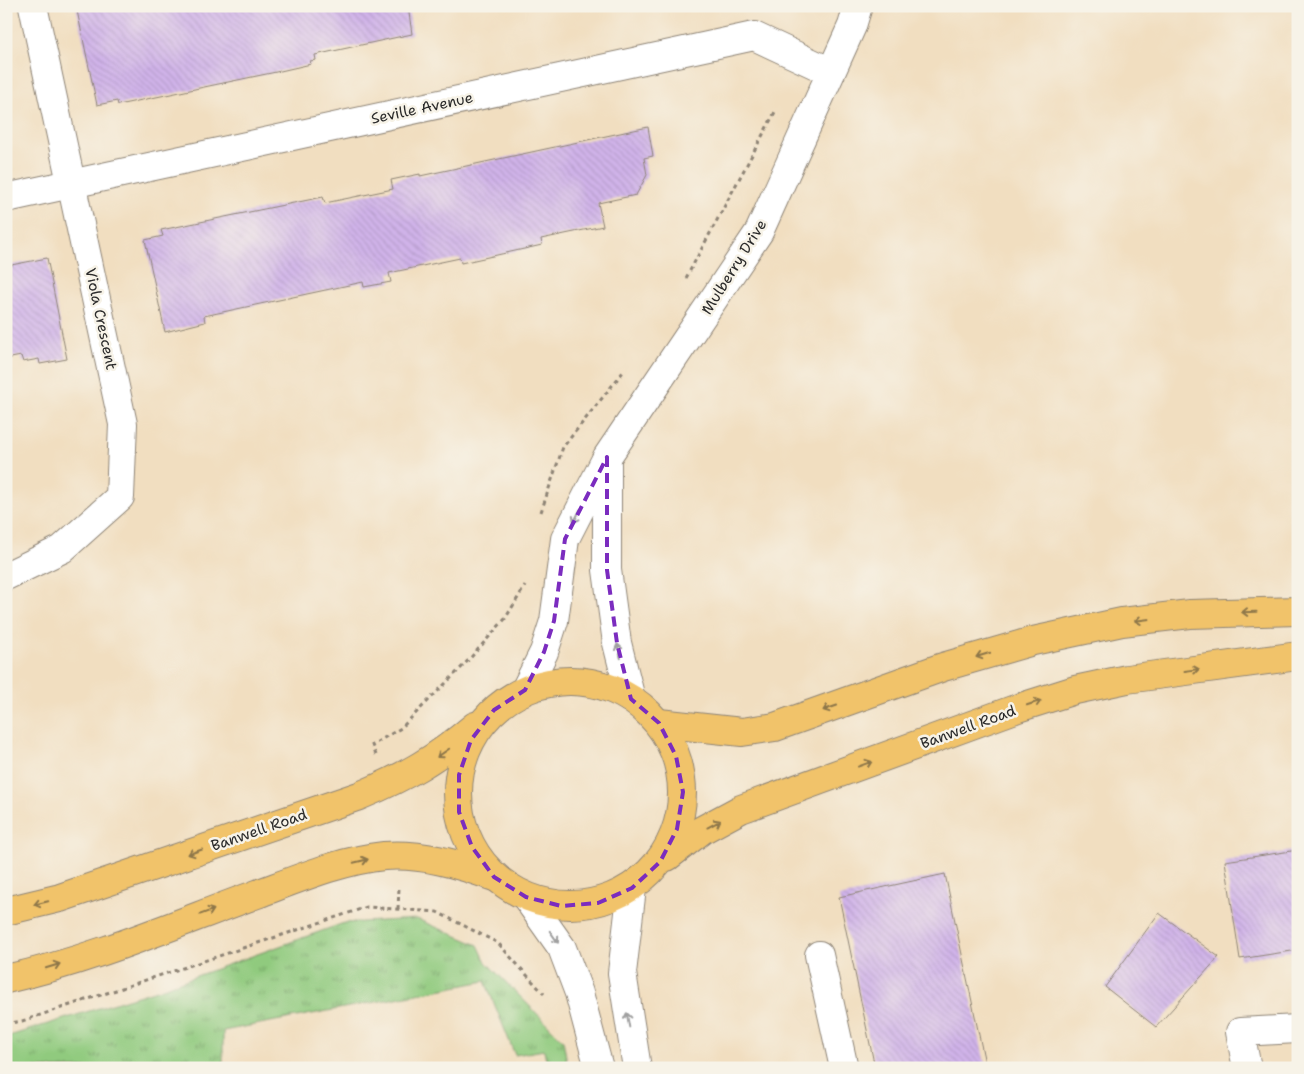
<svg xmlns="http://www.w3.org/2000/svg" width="1304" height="1074" font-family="'Shantell Sans',sans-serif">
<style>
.grass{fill:url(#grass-tufts);stroke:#5e7a54}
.building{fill:url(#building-back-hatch)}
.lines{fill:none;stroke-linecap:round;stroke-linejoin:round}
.minor-casing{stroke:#8e8476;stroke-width:30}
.major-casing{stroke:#8e8476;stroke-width:30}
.path{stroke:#8e8476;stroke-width:3;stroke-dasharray:4 4;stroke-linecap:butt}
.minor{stroke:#fff;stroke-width:28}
.major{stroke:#f1c36a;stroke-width:28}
.oneway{stroke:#a0a0a0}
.oneway2{stroke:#8e774a}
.marked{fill:none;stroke:#7b2cbf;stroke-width:4;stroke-dasharray:10 6;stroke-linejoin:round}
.labels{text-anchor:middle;stroke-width:5;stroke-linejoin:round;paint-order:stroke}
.street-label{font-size:15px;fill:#2b2b2b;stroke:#f7f3e8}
</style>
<defs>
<pattern id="grass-tufts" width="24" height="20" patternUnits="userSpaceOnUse" patternTransform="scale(1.25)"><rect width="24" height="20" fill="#90ca7e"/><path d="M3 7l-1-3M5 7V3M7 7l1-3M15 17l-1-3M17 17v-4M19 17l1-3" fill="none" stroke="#76a467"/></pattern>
<pattern id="building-back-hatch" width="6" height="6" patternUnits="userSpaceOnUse" patternTransform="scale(1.25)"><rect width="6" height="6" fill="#d0b3e9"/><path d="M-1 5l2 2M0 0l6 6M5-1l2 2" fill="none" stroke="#b39ac8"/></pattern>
</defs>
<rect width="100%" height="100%" fill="#f7f3e8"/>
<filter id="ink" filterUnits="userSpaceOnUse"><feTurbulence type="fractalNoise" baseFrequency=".02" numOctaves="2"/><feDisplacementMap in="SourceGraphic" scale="10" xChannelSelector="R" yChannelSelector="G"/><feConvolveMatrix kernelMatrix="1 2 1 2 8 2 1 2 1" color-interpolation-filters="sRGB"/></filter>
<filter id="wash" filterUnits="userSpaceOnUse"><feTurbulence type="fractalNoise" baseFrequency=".0096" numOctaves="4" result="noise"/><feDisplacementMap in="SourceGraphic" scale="20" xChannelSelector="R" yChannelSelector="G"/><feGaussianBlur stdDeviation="1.12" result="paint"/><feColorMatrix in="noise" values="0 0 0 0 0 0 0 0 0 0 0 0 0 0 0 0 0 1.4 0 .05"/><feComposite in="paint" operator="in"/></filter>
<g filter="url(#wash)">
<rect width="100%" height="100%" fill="#f1dec0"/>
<!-- grass -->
<polygon class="grass" points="417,919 478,945 486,962 563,1040 568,1068 548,1068 544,1050 515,1055 485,981 223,1031 223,1066 212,1068 6,1068 6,1037 160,989 344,923"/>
<g id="blocks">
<!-- building -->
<g class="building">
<polygon points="76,6 408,6 412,34 315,55 316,60 310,61 311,64 276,72 118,105 117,101 97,105"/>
<polygon points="648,127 653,156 644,158 647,175 636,195 598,203 603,226 541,239 542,245 461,263 460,258 389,273 391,282 364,287 363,282 204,316 205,322 165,332 145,240 163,236 161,230 323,197 325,203 393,189 391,180 420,174 420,176"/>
<polygon points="47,258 67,359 40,364 39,359 23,362 21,356 6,359 6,266"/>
<polygon points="1298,850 1298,950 1240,959 1225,861"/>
<polygon points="945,874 986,1068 875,1068 839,897"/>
<polygon points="1159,913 1219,957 1156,1027 1105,987"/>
</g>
</g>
</g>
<g filter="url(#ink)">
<use href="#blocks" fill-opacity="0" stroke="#8e8476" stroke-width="1"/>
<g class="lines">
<!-- minor casing -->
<g class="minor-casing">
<g id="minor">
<polyline points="6,198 754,36 831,72"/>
<polyline points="607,464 607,570 617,643 631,699"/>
<polyline points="6,576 62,549 120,497 123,424 33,6"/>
<polyline points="525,690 544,652 554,621 565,539 607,457 759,232 852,26 858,6"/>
<polyline points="632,888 622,973 637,1068"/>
<polyline points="526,897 562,948 579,993 599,1068"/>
<polyline points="819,955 844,1068"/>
<polyline points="1247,1068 1240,1032 1298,1029"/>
</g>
</g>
<!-- major casing -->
<g class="major-casing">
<g id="major">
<circle cx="570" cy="793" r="112"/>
<polyline points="659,723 742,732 775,727 943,667 1033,641 1122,622 1190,614 1298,611"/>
<polyline points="667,857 702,830 741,809 1018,708 1075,690 1127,679 1298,656"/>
<path d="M6,911L60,898L359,796C407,776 436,759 475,726"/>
<path d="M6,979C92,960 175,924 257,894C295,880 342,860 384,856C421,853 459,864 494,877"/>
</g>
</g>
<!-- path -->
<g class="path">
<polyline points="686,278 775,112"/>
<polyline points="541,512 563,447 623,372"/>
<polyline points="376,755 372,745 401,728 464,665 505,619 525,586"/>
<polyline points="398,909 399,888"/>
<polyline points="6,1024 22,1021 367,907 437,912 498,943 544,994"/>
</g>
<!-- minor -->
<use href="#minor" class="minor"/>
<!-- major -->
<use href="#major" class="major"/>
</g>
<!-- one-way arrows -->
<defs><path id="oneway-shaft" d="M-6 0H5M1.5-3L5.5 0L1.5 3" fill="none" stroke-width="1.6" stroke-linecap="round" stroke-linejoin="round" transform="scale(1.25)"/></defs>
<g class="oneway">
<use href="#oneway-shaft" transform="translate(577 516) rotate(117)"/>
<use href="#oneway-shaft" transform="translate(619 651) rotate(-104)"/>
<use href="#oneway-shaft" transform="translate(554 937) rotate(55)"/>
<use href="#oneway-shaft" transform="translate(628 1020) rotate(-100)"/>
</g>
<g class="oneway2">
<use href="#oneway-shaft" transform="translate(1249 612) rotate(178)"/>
<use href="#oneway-shaft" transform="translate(1142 620) rotate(173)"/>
<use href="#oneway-shaft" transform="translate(983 655) rotate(163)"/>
<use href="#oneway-shaft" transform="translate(1192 670) rotate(-8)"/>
<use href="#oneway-shaft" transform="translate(1034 703) rotate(-18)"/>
<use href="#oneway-shaft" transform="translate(830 708) rotate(161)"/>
<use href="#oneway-shaft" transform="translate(443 753) rotate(145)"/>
<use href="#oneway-shaft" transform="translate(865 764) rotate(-20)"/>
<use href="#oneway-shaft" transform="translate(714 824) rotate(-28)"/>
<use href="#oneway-shaft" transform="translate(195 852) rotate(161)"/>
<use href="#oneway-shaft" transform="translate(361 861) rotate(-13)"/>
<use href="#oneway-shaft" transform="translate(41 903) rotate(166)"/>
<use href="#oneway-shaft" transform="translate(207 912) rotate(-20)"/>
<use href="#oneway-shaft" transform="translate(53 966) rotate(-17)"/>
</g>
</g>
<!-- marked area -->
<path class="marked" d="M607,457V570L617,643L631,699L659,723L676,756L683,792L677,829L660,862L632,888L598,903L561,906L526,897L494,877L472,847L459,812V775L471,740L494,710L525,690L544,652L554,621L565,539Z"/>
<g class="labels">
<!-- street labels -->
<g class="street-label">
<text transform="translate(422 108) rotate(-12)" y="5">Seville Avenue</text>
<text transform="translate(734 267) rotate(-58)" y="5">Mulberry Drive</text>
<text transform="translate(101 319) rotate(78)" y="5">Viola Crescent</text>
<text transform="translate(968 727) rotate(-20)" y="5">Banwell Road</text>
<text transform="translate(259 830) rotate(-19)" y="5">Banwell Road</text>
</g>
</g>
<!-- margin -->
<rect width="1304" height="1074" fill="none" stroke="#f7f3e8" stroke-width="25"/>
</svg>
